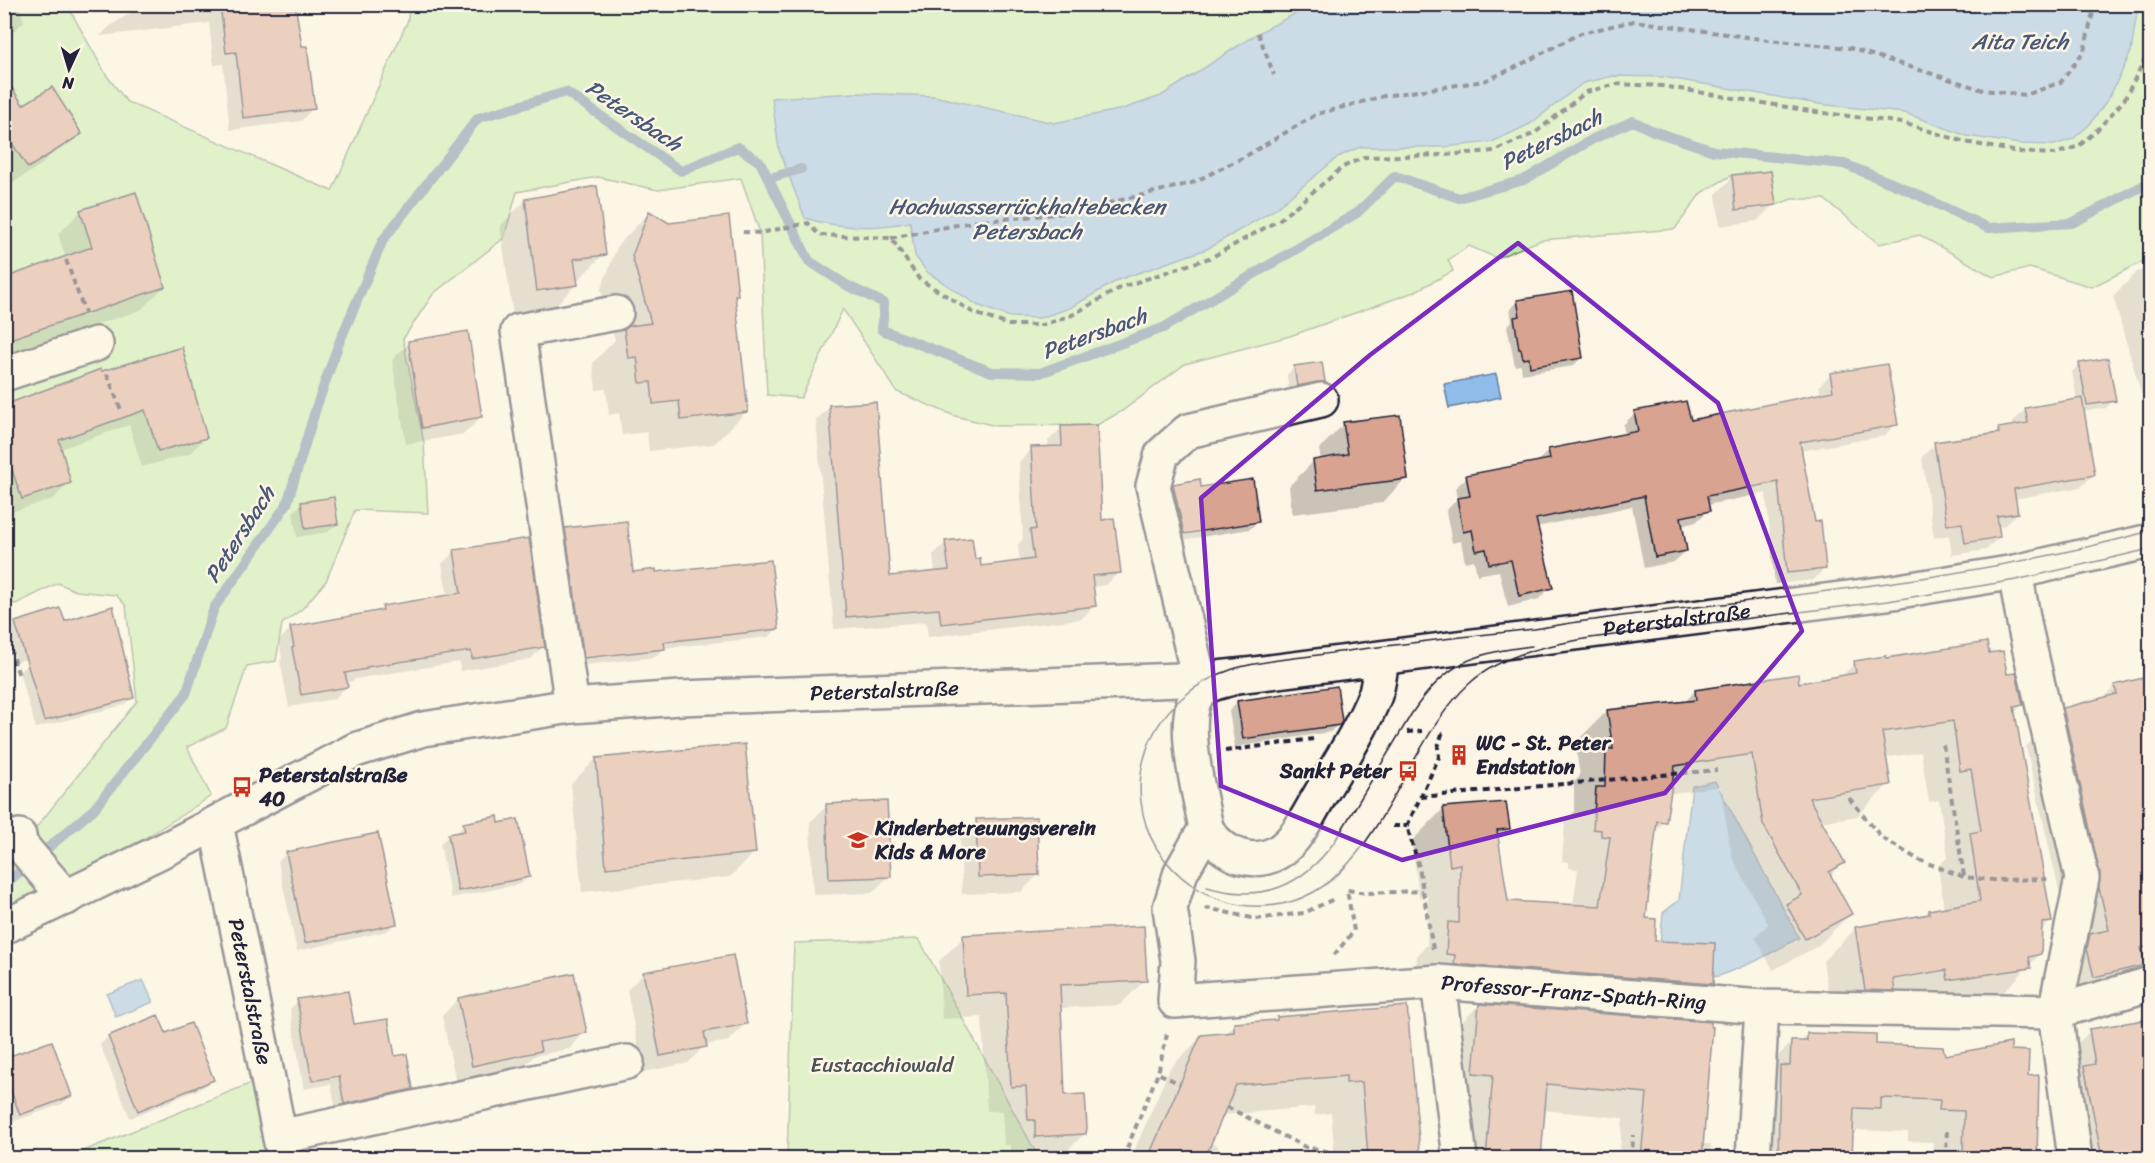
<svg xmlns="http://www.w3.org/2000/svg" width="2155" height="1163" font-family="Sriracha,sans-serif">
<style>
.green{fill:#c0eba7;stroke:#718671;stroke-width:1.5}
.water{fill:#90bce9;stroke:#647ea3;stroke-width:1.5}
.shadow{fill:#0003}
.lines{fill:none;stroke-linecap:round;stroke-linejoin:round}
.stream{stroke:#647ea3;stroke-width:10}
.building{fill:#d9a391;stroke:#22223b;stroke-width:1.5}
.minor-casing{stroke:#22223b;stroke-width:38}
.path{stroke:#22223b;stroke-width:4;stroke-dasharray:6 4.5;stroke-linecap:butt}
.minor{stroke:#fcf5e5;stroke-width:33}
.tram{stroke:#22223b;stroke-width:1.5}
.marked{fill:none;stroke:#7b2cbf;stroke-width:4.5;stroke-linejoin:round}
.labels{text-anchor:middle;stroke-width:5;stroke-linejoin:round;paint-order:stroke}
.street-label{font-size:21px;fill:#22223b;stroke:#fcf5e5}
.poi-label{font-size:21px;font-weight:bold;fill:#22223b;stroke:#fcf5e5;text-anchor:start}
.park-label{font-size:21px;fill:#4a5456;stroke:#fcf5e5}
.water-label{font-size:22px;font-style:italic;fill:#485878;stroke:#fcf5e5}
</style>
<rect width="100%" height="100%" fill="#fcf5e5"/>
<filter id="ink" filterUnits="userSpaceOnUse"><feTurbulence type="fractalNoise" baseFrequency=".0167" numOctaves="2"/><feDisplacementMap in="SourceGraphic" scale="12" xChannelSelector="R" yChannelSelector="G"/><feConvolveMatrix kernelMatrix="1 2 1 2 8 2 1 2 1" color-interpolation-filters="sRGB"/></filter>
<g filter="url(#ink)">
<!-- green -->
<g class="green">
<path d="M5,5H67L107,76L127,102L332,191L408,20L409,5H2150V258L2092,287L2030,268L1993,277L1920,235L1879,244L1824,199H1792L1776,205L1771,171L1732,175L1701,193L1675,229L1541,240L1497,258L1469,246L1448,260L1453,271L1414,292L1290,336L1185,364L1122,411L1097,425L996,426L955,416L897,392L843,309L801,398L767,395L760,233L741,178L658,190L598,177L517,192L504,238L433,294L403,339L424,443L428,513L355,510L326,581L302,609L282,624L276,661L247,666L226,728L187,747L211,796C145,840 77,880 5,911L4,849L28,838L137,701L126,606L116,595L76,591L58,583L16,604L5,601Z"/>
<polygon points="919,939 1039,1158 787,1158 794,943"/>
<polygon points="254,1082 269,1158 66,1158"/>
</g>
<!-- water -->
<g class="water">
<path d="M1312,5V4L2138,5L2131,52L2110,96L2090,124L2073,139L2054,145L2020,144L1967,136L1905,113L1818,104L1663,77L1613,76L1583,83L1530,124L1492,142L1443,147H1360L1338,157L1274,210L1207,249L1118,280L1070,308L1040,318L1010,317L977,305L927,272L915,256L910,222C875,229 840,229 805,218L779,150L772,98L855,93L934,96L1054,123L1123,109L1161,96L1258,33Z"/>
<polygon points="1496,374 1501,397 1449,408 1444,384"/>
<polygon points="1715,781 1799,938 1756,961 1719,976 1656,984 1663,913 1679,900 1692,786"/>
<polygon points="143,980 153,1002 116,1017 107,994"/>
</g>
<!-- shadow -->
<g class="shadow">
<polygon points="4,4 19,4 24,22 4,40"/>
<polygon points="94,4 133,4 94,14"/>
<polygon points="144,4 294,4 313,108 301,121 230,130 223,64 214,65 209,23 100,36 110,26"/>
<polygon points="4,92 22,107 58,148 41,165 11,184 4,174"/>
<polygon points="1733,177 1774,204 1757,221 1720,226 1716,194"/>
<polygon points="525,201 604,254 579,279 575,280 576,285 551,310 513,315 500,226"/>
<polygon points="81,211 163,287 141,310 4,354 4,277 5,279 66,258 58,234"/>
<polygon points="649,213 668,225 737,294 734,297 746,412 714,444 649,451 647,432 622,435 619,413 609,415 606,389 596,390 593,363 615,340 601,289 618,245"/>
<polygon points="2150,268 2150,424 2113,296 2137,272"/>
<polygon points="1518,301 1581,358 1573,366 1522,374 1521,365 1515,366 1507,326 1512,321 1510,309"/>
<polygon points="409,343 481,417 464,434 406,444 392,360"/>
<polygon points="2080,364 2114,400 2106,408 2083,412 2094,474 2081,487 2014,499 2017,513 2004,526 1997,527 1999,537 1986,550 1952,555 1949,535 1934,538 1922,457 1935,444 1993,435 1999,429 2014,427 2013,422 2026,409 2077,400 2072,372"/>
<polygon points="1295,367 1324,381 1316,389 1289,394 1287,375"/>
<polygon points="101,373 206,437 189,454 142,467 129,425 60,449 69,483 53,499 5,514 4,407"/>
<polygon points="1831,374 1896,424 1884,436 1800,451 1825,568 1813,580 1775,584 1766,493 1707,505 1708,511 1696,522 1681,526 1686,551 1674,562 1644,568 1632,506 1537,527 1551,587 1539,599 1508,607 1499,571 1477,575 1474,560 1465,562 1461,541 1452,543 1446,511 1457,499 1455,488 1467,477 1536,463 1548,451 1625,435 1623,425 1635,413 1689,421 1821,395 1819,386"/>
<polygon points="830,407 889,578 935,573 933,555 946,542 973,561 980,568 1020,563 1018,545 1023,539 1019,462 1032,449 1049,448 1048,441 1062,428 1119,572 1106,585 1092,587 1094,606 1081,619 928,637 926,622 834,629 816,420"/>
<polygon points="1344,424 1406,478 1382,503 1292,514 1289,486 1314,461 1321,460 1319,449"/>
<polygon points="1174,485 1200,489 1258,521 1250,529 1176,541 1166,493"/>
<polygon points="301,504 336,524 328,532 297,537 293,512"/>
<polygon points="566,529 631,573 655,574 777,629 769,637 664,648 655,657 576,666 558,538"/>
<polygon points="455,551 543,646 531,659 460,671 459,662 355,679 353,681 345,683 346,687 334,699 289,707 280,661 282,659 279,641 291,628 379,612 383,608 448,597 442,564"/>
<polygon points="15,623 132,697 124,705 36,728 19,672 37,656 16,662 7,631"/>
<polygon points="1988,655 2006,676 2022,705 2014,713 2050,922 2041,931 2040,954 1997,999 1833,1022 1823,961 1855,929 1924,917 1929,911 1944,909 1938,866 1948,857 1939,800 1929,802 1921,752 1885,758 1889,784 1857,816 1820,822 1843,863 1830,876 1850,914 1818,946 1773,970 1755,937 1768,924 1732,857 1720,786 1669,794 1665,821 1654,832 1644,919 1654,942 1711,984 1679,1016 1415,986 1417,956 1427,945 1428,896 1419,897 1412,841 1444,808 1509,829 1497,840 1507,903 1573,906 1578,869 1569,868 1569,862 1562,861 1565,821 1574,812 1574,782 1580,776 1575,743 1607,711 1684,703 1695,691 1798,684 1840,678 1855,663"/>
<polygon points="2150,678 2150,973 2057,1014 2064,912 2026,747 2063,710 2102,700 2115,687"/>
<polygon points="1237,702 1339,724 1330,732 1235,747 1229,711"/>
<polygon points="596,759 755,852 730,877 582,892 571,784"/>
<polygon points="827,806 889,876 872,893 813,895 810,822"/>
<polygon points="977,821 1038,875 1021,892 962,894 960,837"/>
<polygon points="464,824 498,824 529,876 521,884 451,898 440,844 449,835 456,834"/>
<polygon points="286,853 396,923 387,931 297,951 278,862"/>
<polygon points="964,937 1145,980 1120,1005 1060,1008 1064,1096 1084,1134 1060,1158 1011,1158 1010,1145 1004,1145 1002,1111 987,1111 982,1017 942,1019 939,961"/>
<polygon points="644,973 745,1024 729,1041 705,1045 688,1063 643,1072 627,990"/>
<polygon points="458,999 585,1032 569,1049 534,1056 522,1068 456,1082 442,1016"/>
<polygon points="298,1001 353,1026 394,1058 411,1089 403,1097 336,1111 331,1084 304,1089 290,1009"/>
<polygon points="1479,1005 1709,1023 1702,1144 1711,1144 1710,1158 1619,1158 1623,1118 1543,1110 1539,1158 1464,1158 1454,1030"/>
<polygon points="1406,1008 1419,1153 1413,1158 1335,1158 1331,1113 1315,1115 1314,1107 1222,1115 1210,1143 1219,1146 1213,1158 1131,1158 1170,1068 1202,1036 1225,1034 1234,1025 1275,1022 1277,1019"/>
<polygon points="157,1017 165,1035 212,1079 204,1087 130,1118 100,1045 108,1037"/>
<polygon points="2150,1020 2150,1158 2067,1158 2060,1061 2090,1031"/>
<polygon points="1808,1035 1944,1057 2010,1052 2027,1078 2036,1144 2039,1144 2039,1158 1932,1158 1933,1142 1908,1141 1908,1132 1858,1130 1851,1137 1851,1158 1747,1158 1760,1074 1792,1042 1800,1043"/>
<polygon points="4,1059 71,1096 62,1104 12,1122 4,1102"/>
<polygon points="707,1149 742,1151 742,1158 685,1158 688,1156 700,1157"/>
</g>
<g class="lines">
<!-- stream -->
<g class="stream">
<polyline points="770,178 801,169"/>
<polyline points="4,885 94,809 186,694 214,608 287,504 316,408 339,343 383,240 478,118 566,92 681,171 738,147 760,162 809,261 848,286 884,303 882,330 992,372 1040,373 1163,328 1357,213 1395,176 1459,198 1524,180 1593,139 1633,121 1653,131 1714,151 1844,164 1901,187 1988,228 2072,223 2150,182"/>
</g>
</g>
<!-- building -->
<g class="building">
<polygon points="220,4 295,4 302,46 307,46 315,109 243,118 236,52 226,53"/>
<polygon points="4,76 23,105 52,87 82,134 28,168 4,131"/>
<polygon points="1771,171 1776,205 1736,210 1732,175"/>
<polygon points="597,186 606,255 574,259 578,285 537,291 525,199"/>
<polygon points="136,192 165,287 4,341 4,278 92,247 80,210"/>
<polygon points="649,211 669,223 729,216 738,295 735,295 748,412 681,420 679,401 653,404 651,382 640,383 637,357 628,358 624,329 629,326 651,323 632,256"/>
<polygon points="1572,291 1583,358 1530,367 1529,358 1523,359 1521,349 1519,349 1514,317 1520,316 1517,300"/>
<polygon points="468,331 482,417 422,428 408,341"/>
<polygon points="182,347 207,438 158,451 145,410 59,440 71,483 22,499 4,447 4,405 101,369 102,371"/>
<polygon points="2108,358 2116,401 2087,405 2079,363"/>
<polygon points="1322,362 1325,382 1317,382 1297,386 1294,366"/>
<polygon points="1887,364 1898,425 1800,442 1815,522 1821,521 1826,569 1787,573 1778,482 1707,496 1710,511 1681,517 1687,551 1655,557 1644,496 1536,519 1553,588 1519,596 1511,560 1489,564 1486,549 1476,551 1472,530 1463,532 1457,498 1470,496 1466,475 1550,459 1548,449 1638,431 1634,411 1686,401 1691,420 1833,391 1830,373"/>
<polygon points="2082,398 2095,475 2014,489 2018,513 1997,516 2000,537 1965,543 1962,523 1947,525 1934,442 1999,433 1998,428 2028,423 2025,408"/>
<polygon points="876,402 890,576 949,570 945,541 972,538 975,559 980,558 981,566 1034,559 1030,530 1036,529 1031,447 1062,446 1061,426 1097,425 1102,520 1114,518 1121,573 1092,576 1096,606 941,624 939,609 846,617 829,405"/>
<polygon points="1400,415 1408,479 1317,490 1313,460 1348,454 1343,422"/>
<polygon points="1200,479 1201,487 1253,479 1259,522 1184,534 1173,484"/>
<polygon points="334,497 338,524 305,529 301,502"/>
<polygon points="627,521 633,572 656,569 656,572 771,560 779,629 664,642 665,649 584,658 565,528"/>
<polygon points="529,538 545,647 472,659 471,651 366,667 367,669 345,673 348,687 301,695 292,648 294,647 290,627 383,610 382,606 461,593 454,550"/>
<polygon points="113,606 134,698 44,721 15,622 60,608 65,621"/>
<polygon points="1987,642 1989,653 2003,651 2007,674 2016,673 2023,705 2014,707 2052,922 2042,923 2041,954 2029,957 2031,968 1948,980 1946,970 1893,979 1895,991 1865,990 1855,927 1929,914 1929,910 1980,901 1970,833 1981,831 1971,769 1960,771 1953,721 1882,732 1891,785 1809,798 1845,863 1829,872 1852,914 1805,939 1786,904 1802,895 1763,824 1752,754 1675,766 1666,822 1657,821 1646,918 1656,919 1655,941 1715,943 1713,984 1454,964 1455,955 1446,954 1448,922 1459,923 1460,864 1450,866 1443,807 1506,802 1510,829 1497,830 1508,901 1600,906 1610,837 1601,836 1601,830 1593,829 1596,787 1605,787 1606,748 1613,749 1607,710 1696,700 1695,690 1798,674 1799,683 1856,673 1854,661 1886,656 1886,658"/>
<polygon points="2151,676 2151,946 2141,948 2145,965 2094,977 2087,949 2090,934 2109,930 2099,888 2100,874 2063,708 2117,694 2114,685"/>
<polygon points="1337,686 1342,721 1340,725 1243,739 1237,701"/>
<polygon points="745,744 756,853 606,868 596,758"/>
<polygon points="887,801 891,877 829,879 826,804"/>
<polygon points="498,816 499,823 518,819 530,877 458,891 448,834 465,831 463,823"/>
<polygon points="1037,817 1039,875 978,877 976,819"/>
<polygon points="378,833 397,924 305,943 286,852"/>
<polygon points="1144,926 1147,981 1060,985 1065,1095 1085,1094 1087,1128 1086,1134 1035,1137 1035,1120 1028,1120 1026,1086 1011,1087 1006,993 966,995 963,935"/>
<polygon points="733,955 747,1024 704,1032 707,1047 660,1056 643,972"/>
<polygon points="574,973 587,1033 539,1042 541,1051 472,1066 458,998"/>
<polygon points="348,991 354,1024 388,1019 395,1056 407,1054 413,1089 344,1104 339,1076 312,1081 297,999"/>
<polygon points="1479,1004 1711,1022 1711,1027 1713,1027 1702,1158 1641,1158 1647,1093 1547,1084 1541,1158 1486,1158 1493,1075 1473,1073"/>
<polygon points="1407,1006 1420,1151 1368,1156 1362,1082 1346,1083 1346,1076 1236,1085 1205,1158 1148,1158 1201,1035 1234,1032 1234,1023 1277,1020 1277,1017"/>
<polygon points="158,1015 166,1033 191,1023 214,1080 138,1111 108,1036"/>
<polygon points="2151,1019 2151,1158 2102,1158 2084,1066 2095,1064 2089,1029"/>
<polygon points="1807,1033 1876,1035 1876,1044 1943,1047 1945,1055 2011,1043 2011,1050 2029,1051 2028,1076 2039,1075 2037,1158 1963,1158 1964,1111 1939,1110 1940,1100 1881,1098 1881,1109 1854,1108 1852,1158 1778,1158 1780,1065 1790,1066 1791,1041 1807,1041"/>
<polygon points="52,1041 72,1096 20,1115 4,1072 4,1058"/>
</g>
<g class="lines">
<!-- minor casing -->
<g class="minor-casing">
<g id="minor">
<polyline points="4,374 96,344"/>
<polyline points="2015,572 2025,628 2082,878 2055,1012 2075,1158"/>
<polyline points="1199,679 1153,486 1162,454 1188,431 1321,400"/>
<path d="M1229,679C1218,682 1204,684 1197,695C1180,723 1200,796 1206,828C1223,857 1260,871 1287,845C1301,832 1310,812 1320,795C1339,763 1361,730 1375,695C1379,684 1380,670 1382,659"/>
<polyline points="572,706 518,331 616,313"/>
<path id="s1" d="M216,824L284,1157"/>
<path id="s2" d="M1206,828L1181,872L1170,908L1178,961L1175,1001L1438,982L1762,1007L2055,1012L2150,984"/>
<polyline points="19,836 20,844 66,898"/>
<path id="s3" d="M4,927L174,845L355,750L423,729L572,706L680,698L1208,679L1246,675L1887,593L2015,572L2150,541"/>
<polyline points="1438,982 1460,1158"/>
<polyline points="280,1137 627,1062"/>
<polyline points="1753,1158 1762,1007"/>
</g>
</g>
<!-- path -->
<g class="path">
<polyline points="1258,33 1274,75"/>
<polyline points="743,232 760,233 808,223 819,235 891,238 919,279 974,313 1009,325 1042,325 1072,315 1122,287 1212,257 1279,220 1343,167 1364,157 1443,155 1494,151 1535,133 1586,92 1617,84 1662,86 1816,112 1903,123 1965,142 2018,152 2055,154 2079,146 2099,128 2124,100 2149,51 2150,42"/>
<polyline points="891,238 972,222 1067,213 1192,183 1246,156 1317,114 1384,96 1484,81 1514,68 1581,33 1634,21 1768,40 1850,48 1983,90 2026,95 2061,82 2084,51 2095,4"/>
<polyline points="66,260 85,313"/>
<polyline points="107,374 121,410"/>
<polyline points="4,628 19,676"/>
<polyline points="1407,732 1422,731"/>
<polyline points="1943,745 1964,876"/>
<polyline points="1225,751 1313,739"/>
<polyline points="1421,797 1717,770"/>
<polyline points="1849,798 1882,838 1919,860 1964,877 1993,880 2049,879"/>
<polyline points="1393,826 1407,826"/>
<polyline points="1206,910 1207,908 1256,919 1304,913 1336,898"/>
<polyline points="1433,949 1419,867 1407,826 1439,757 1438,747 1442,734 1437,732"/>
<polyline points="1334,955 1354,931 1347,890 1367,893 1422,891"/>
<polyline points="1167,1034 1158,1073 1180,1084"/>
<polyline points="1227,1107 1305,1147 1362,1158"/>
<polyline points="1002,1158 1035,1158"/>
<polyline points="1123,1158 1158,1073"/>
<polyline points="1301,1158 1305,1147"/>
<polyline points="1632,1158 1633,1135"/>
<polyline points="1946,1158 1947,1128"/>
</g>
<!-- minor -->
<use href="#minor" class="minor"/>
<!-- tram -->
<g class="tram">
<path d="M2150,531C2014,569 1872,586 1732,603C1686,608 1640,613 1594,620C1574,622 1554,626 1534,629C1462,637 1390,645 1318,655C1290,659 1260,661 1233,669C1195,681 1160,711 1147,749C1135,782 1139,819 1157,849C1176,878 1207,900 1241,905C1372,923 1394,751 1470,683C1502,654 1549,645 1590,638L1888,601L2016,580L2150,549"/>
<path d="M1207,887C1262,903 1302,887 1335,841L1412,713C1446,662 1474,653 1532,646"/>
</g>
</g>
</g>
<!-- marked area -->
<path d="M0 0H2155V1163H0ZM1518,243L1718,403L1802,631L1665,793L1402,860L1221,786L1201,498L1370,355Z" fill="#fcf5e5" fill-opacity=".55" fill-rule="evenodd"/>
<path class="marked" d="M1518,243L1718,403L1802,631L1665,793L1402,860L1221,786L1201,498L1370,355Z"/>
<!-- icons -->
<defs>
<g id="building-bare" transform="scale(1.62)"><path d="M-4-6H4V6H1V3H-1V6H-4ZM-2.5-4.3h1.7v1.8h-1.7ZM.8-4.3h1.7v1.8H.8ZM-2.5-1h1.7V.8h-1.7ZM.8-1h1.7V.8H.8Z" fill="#c8321e" stroke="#fcf5e5" stroke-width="2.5" paint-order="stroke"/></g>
<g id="bus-bare" transform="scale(1.62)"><path d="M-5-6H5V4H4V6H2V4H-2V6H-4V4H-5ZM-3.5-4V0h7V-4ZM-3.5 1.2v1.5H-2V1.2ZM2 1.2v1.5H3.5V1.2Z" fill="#c8321e" stroke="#fcf5e5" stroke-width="2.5" paint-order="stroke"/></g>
<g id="school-bare" transform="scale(1.62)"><path d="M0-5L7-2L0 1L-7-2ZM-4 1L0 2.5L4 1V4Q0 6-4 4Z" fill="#c8321e" stroke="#fcf5e5" stroke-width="2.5" paint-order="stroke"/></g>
</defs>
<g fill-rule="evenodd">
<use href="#building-bare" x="1459" y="755"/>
<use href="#bus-bare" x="1408" y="771"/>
<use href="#bus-bare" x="242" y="787"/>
<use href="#school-bare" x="858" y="840"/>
</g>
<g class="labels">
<!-- street labels -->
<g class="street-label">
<text dy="7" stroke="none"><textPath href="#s3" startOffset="1724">Peterstalstraße</textPath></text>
<text dy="7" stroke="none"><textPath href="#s3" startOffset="928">Peterstalstraße</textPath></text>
<text dy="7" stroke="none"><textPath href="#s1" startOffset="171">Peterstalstraße</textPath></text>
<text dy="7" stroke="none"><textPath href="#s2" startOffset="582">Professor-Franz-Spath-Ring</textPath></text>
</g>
<!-- poi labels -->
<g class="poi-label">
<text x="1476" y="750">WC - St. Peter<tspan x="1476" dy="24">Endstation</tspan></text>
<text x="1391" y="778" text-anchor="end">Sankt Peter</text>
<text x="259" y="782">Peterstalstraße<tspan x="259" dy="24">40</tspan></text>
<text x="875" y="835">Kinderbetreuungsverein<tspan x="875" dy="24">Kids &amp; More</tspan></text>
</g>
<!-- park labels -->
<g class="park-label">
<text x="882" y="1072">Eustacchiowald</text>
</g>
<!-- water labels -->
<g class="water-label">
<text x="2020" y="49">Aita Teich</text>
<text transform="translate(634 115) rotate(34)" y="8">Petersbach</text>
<text transform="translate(1551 139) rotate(-26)" y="8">Petersbach</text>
<text x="1027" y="214">Hochwasserrückhaltebecken<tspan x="1027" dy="25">Petersbach</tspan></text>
<text transform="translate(1094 333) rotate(-20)" y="8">Petersbach</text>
<text transform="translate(239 534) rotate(-57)" y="8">Petersbach</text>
</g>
</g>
<!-- margin -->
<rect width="2155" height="1163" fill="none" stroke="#fcf5e5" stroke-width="24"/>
<rect x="12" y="12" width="2131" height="1139" fill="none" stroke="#22223b" stroke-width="2" filter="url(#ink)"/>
<!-- north arrow -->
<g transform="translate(69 69) rotate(184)" stroke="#fcf5e5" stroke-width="4.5" paint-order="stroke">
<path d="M0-4.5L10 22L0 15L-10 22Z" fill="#22223b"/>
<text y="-9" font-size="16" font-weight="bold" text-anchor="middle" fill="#22223b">N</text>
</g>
</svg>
